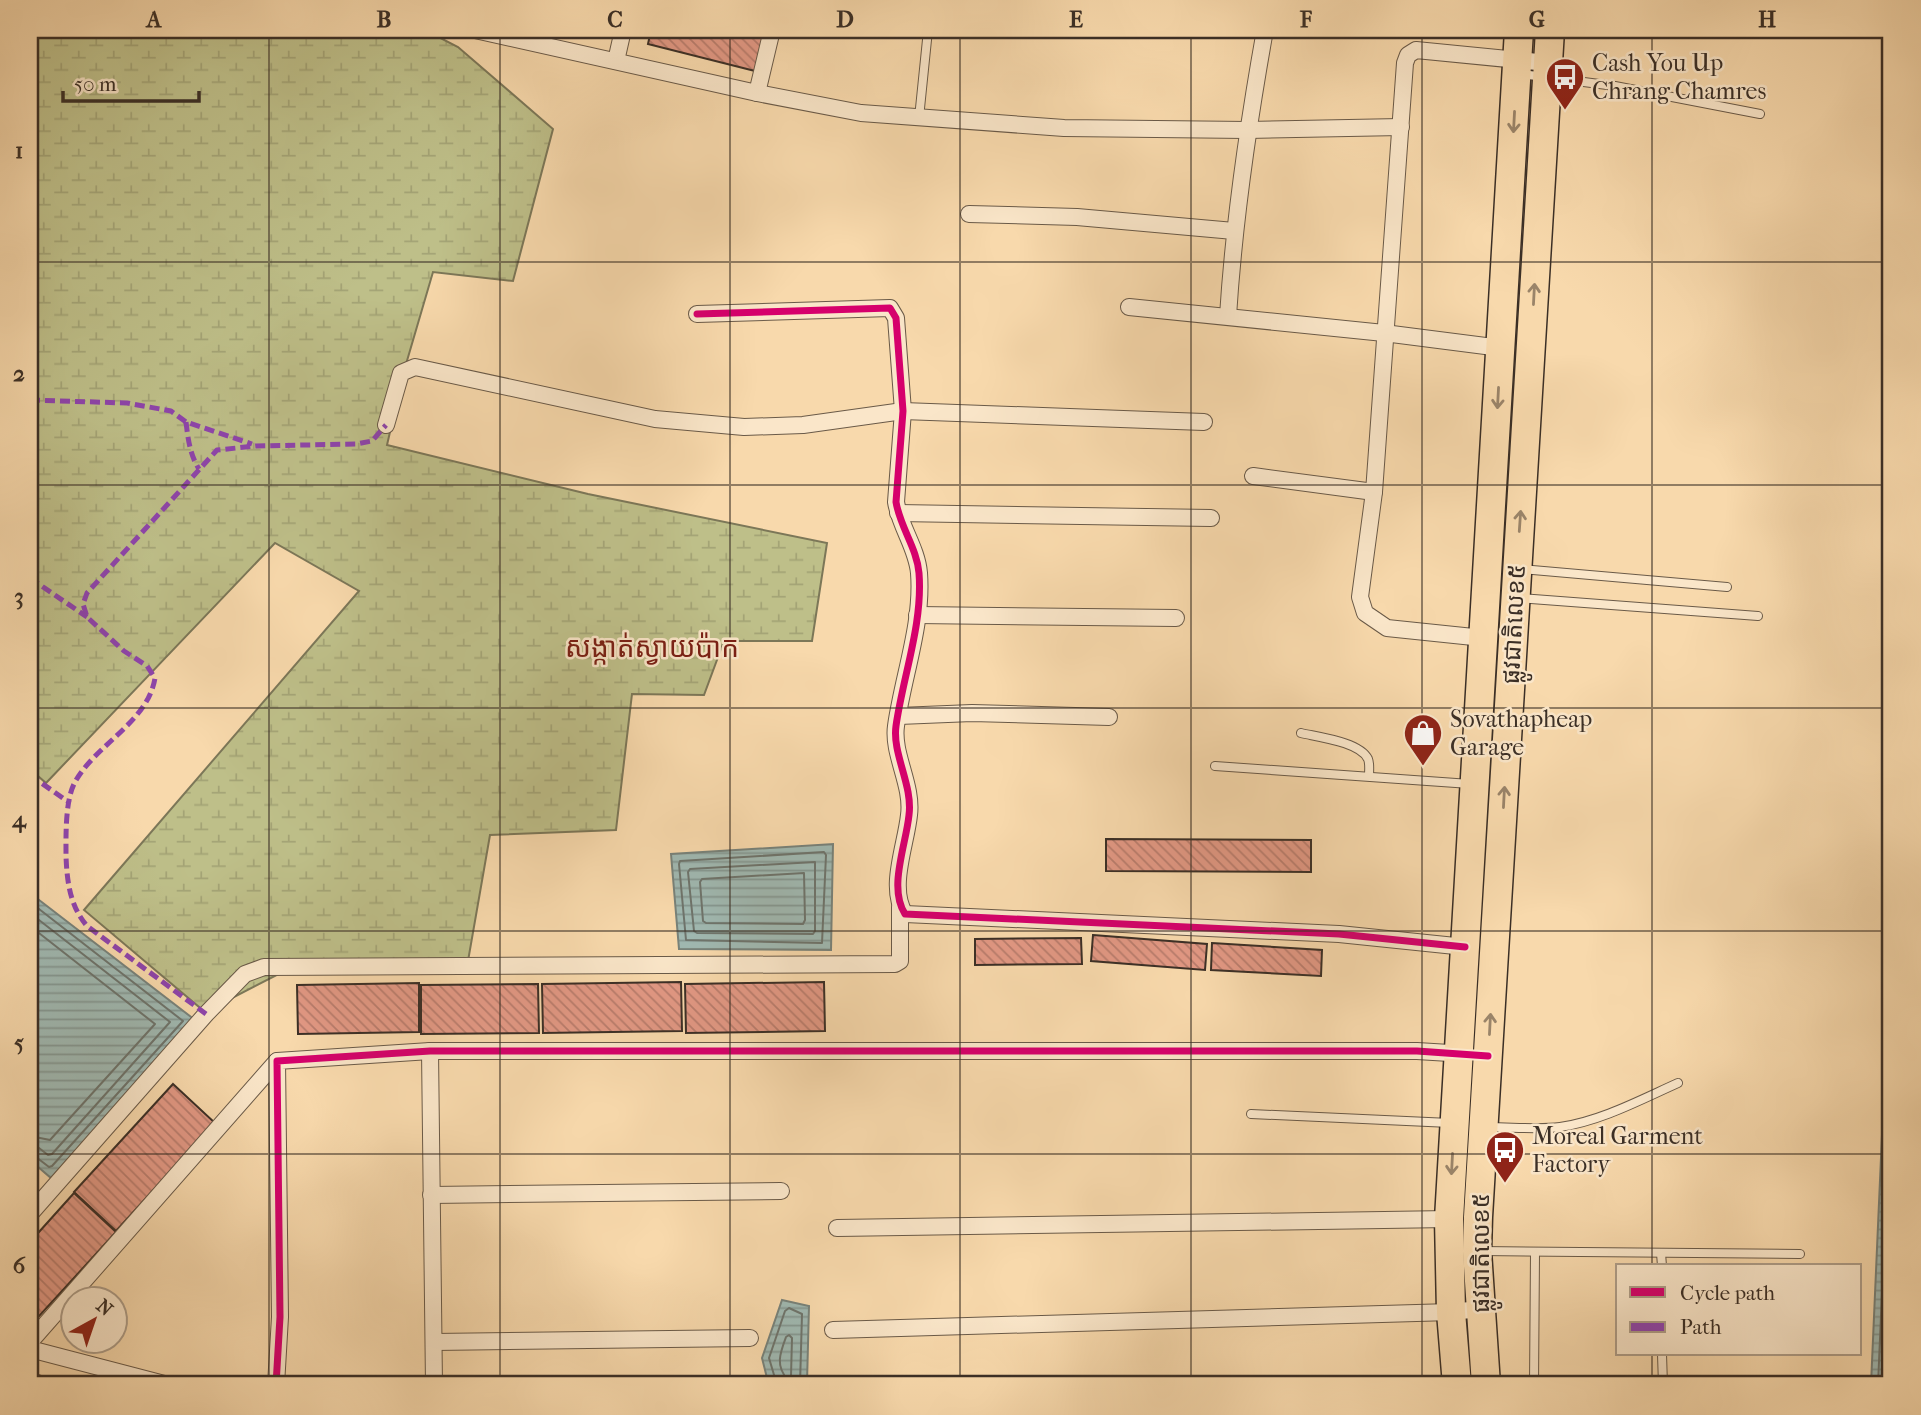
<svg xmlns="http://www.w3.org/2000/svg" width="1921" height="1415" font-family="'IM FELL French Canon','Noto Sans Khmer',serif">
<style>
.wetland{fill:url(#wetland-marsh);stroke:#7c7758;stroke-width:2}
.water{fill:url(#water-rules);stroke:#78827a;stroke-width:2}
.lines{fill:none;stroke-linecap:round;stroke-linejoin:round}
.shore{stroke:#6e746c;stroke-width:2}
.building{fill:url(#building-back-hatch);stroke:#3b2f26;stroke-width:2}
.lane-casing{stroke:#6a5a48;stroke-width:10}
.street-casing{stroke:#6a5a48;stroke-width:18}
.highway-casing{stroke:#3b2f26;stroke-width:31}
.lane{stroke:#fae6c9;stroke-width:8}
.street{stroke:#fae6c9;stroke-width:16}
.highway{stroke:#f8d9ac;stroke-width:28}
.quiet{stroke:#8e44ad;stroke-width:5;stroke-dasharray:10 5;stroke-linecap:butt}
.cycleway-casing{stroke:#fae6c9;stroke-width:11}
.cycleway{stroke:#d6006c;stroke-width:7}
.oneway{stroke:#9a8469}
.grid{fill:none;stroke:#3b2f26;stroke-width:2;stroke-opacity:0.55}
.labels{text-anchor:middle;stroke-width:5;stroke-linejoin:round;paint-order:stroke}
.poi-label{font-size:24px;fill:#3b2f26;stroke:#fae6c9;text-anchor:start}
.street-label{font-size:24px;fill:#3b2f26;stroke:#fae6c9}
.quarter-label{font-size:28px;fill:#7a1f14;stroke:#fae6c9}
.neatline{fill:none;stroke:#3b2f26;stroke-width:2.5}
.grid-label{font-size:23px;text-anchor:middle;font-weight:bold;fill:#3b2f26}
</style>
<defs>
<pattern id="wetland-marsh" width="20" height="14" patternUnits="userSpaceOnUse" patternTransform="scale(1.75)"><rect width="20" height="14" fill="#bebf89"/><path d="M1 5h8M5 5V1M11 12h8M15 12V8" fill="none" stroke="#a4a476"/></pattern>
<pattern id="water-rules" width="6" height="5" patternUnits="userSpaceOnUse" patternTransform="scale(1.75)"><rect width="6" height="5" fill="#a0b9b2"/><path d="M0 2.5h6" fill="none" stroke="#849791"/></pattern>
<pattern id="building-back-hatch" width="6" height="6" patternUnits="userSpaceOnUse" patternTransform="scale(1.75)"><rect width="6" height="6" fill="#e29884"/><path d="M-1 5l2 2M0 0l6 6M5-1l2 2" fill="none" stroke="#b87c6c"/></pattern>
</defs>
<rect width="100%" height="100%" fill="#f8d9ac"/>
<filter id="stains"><feTurbulence type="fractalNoise" baseFrequency=".00286" numOctaves="4"/><feColorMatrix values="0 0 0 0 .2 0 0 0 0 .09 0 0 0 0 .02 0 0 0 .5 -.17"/></filter>
<radialGradient id="worn" r=".72"><stop offset=".6" stop-color="#630" stop-opacity="0"/><stop offset="1" stop-color="#630" stop-opacity=".3"/></radialGradient>
<!-- wetland -->
<polygon class="wetland" points="30,30 425,30 458,47 553,129 513,281 433,272 404,371 387,445 588,494 827,543 812,641 724,641 704,695 632,694 616,830 490,835 468,961 302,962 205,1012 84,910 359,591 275,543 46,783 30,769"/>
<!-- water -->
<g class="water">
<polygon points="833,844 831,950 679,949 671,854"/>
<polygon points="30,893 195,1020 51,1178 30,1160"/>
<polygon points="1891,930 1891,1385 1871,1385"/>
<path d="M782,1300L809,1306L807,1383C794,1386 780,1387 768,1382L762,1358Z"/>
</g>
<g class="lines">
<!-- shore -->
<g class="shore">
<polygon points="824,852 826,855 822,943 686,940 679,864 680,861"/>
<polygon points="815,862 815,931 813,934 697,933 694,931 688,872 690,869"/>
<polygon points="804,873 805,920 803,924 706,923 703,921 700,882 702,879"/>
<polyline points="30,902 183,1021 52,1166 49,1167 36,1157 30,1156"/>
<polyline points="30,913 170,1022 52,1154 48,1155 39,1148 30,1147"/>
<polyline points="30,926 155,1024 50,1140 30,1136"/>
<path d="M789,1335L792,1338L791,1376L788,1380C775,1366 780,1353 786,1337Z"/>
<polyline points="777,1385 769,1358 785,1311 789,1308 802,1314 800,1385"/>
<polyline points="1878,1385 1891,1086"/>
<polyline points="1887,1385 1891,1281"/>
</g>
</g>
<!-- building -->
<g class="building">
<polygon points="585,30 614,30 612,37"/>
<polygon points="651,30 765,30 755,71 648,44"/>
<polygon points="977,30 1064,30 977,37"/>
<polygon points="1106,839 1311,840 1311,872 1106,871"/>
<polygon points="1093,935 1207,944 1205,970 1091,961"/>
<polygon points="1081,938 1082,964 975,965 975,939"/>
<polygon points="1212,943 1322,950 1321,976 1211,970"/>
<polygon points="681,982 682,1031 543,1033 542,984"/>
<polygon points="824,982 825,1031 686,1033 685,984"/>
<polygon points="419,983 419,1032 298,1034 297,985"/>
<polygon points="538,984 539,1033 421,1034 421,985"/>
<polygon points="173,1084 215,1123 116,1231 74,1192"/>
<polygon points="74,1193 116,1232 30,1326 30,1242"/>
<polygon points="30,1373 75,1385 30,1385"/>
</g>
<g class="lines">
<!-- lane casing -->
<g class="lane-casing">
<g id="lane">
<polyline points="1521,74 1615,86 1760,114"/>
<polyline points="919,118 928,30"/>
<polyline points="1520,569 1727,587"/>
<polyline points="1519,598 1758,616"/>
<path d="M1301,733C1318,737 1360,742 1368,759C1370,764 1369,770 1369,776"/>
<polyline points="1215,766 1470,784"/>
<polyline points="1251,1114 1450,1123"/>
<path d="M1489,1127C1512,1127 1537,1130 1560,1127C1601,1121 1640,1100 1678,1083"/>
<polyline points="1481,1251 1800,1254"/>
<polyline points="1661,1253 1662,1266"/>
<polyline points="1662,1354 1663,1385"/>
<polyline points="1534,1385 1535,1253"/>
</g>
</g>
<!-- street casing -->
<g class="street-casing">
<g id="street">
<polyline points="475,30 757,93 861,113 1064,128 1247,130 1401,127"/>
<polyline points="616,61 623,30"/>
<polyline points="757,93 772,30"/>
<polyline points="969,214 1077,217 1234,231"/>
<polyline points="1129,307 1384,333 1501,348"/>
<path d="M697,314L890,308L896,318L903,411L896,502C900,527 917,548 919,573C923,624 903,676 896,726C892,754 913,785 909,815C906,845 888,888 905,914L1339,934L1465,947"/>
<path d="M1228,316C1234,220 1248,125 1265,30"/>
<polyline points="386,425 401,373 415,367 655,419 744,427 803,425 903,411 1204,422"/>
<polyline points="1253,476 1374,492"/>
<polyline points="898,513 1211,518"/>
<polyline points="917,615 1176,618"/>
<polyline points="1483,638 1387,628 1365,613 1360,597 1374,492 1405,63 1408,55 1416,50 1548,63"/>
<polyline points="899,716 972,713 1109,717"/>
<polyline points="430,1051 434,1385"/>
<polyline points="431,1195 781,1191"/>
<polyline points="30,1214 206,1014 245,974 264,967 895,964 900,961 900,907"/>
<polyline points="837,1228 1449,1219"/>
<polyline points="833,1330 1451,1312 1480,1309"/>
<polyline points="30,1342 277,1061"/>
<polyline points="434,1342 750,1338"/>
<polyline points="30,1349 168,1385"/>
<polyline points="276,1385 280,1317 277,1061 430,1051 1417,1051 1466,1054"/>
</g>
</g>
<!-- highway casing -->
<g class="highway-casing">
<g id="highway">
<polyline points="1457,1385 1451,1312 1449,1219 1519,30"/>
<polyline points="1486,1385 1477,1251 1478,1217 1550,30"/>
</g>
</g>
<!-- lane -->
<use href="#lane" class="lane"/>
<!-- street -->
<use href="#street" class="street"/>
<!-- highway -->
<use href="#highway" class="highway"/>
<!-- quiet -->
<g class="quiet">
<polyline points="30,400 127,403 171,411 186,422 252,444"/>
<path d="M186,422C188,439 190,455 199,469"/>
<polyline points="30,578 87,617"/>
<polyline points="30,775 70,803"/>
<path d="M206,1014L87,926C70,906 67,882 66,856C66,836 65,800 75,782C96,744 148,722 155,678L147,666L124,651L87,617L83,604L87,593L217,450L256,446L356,444L372,441L386,425"/>
</g>
<!-- cycleway casing -->
<g class="cycleway-casing">
<g id="cycleway">
<path d="M697,314L890,308L896,318L903,411L896,502C900,527 917,548 919,573C923,624 903,676 896,726C892,754 913,785 909,815C906,845 888,888 905,914L1339,934L1465,947"/>
<polyline points="276,1385 280,1317 277,1061 430,1051 1417,1051 1488,1056"/>
</g>
</g>
<!-- cycleway -->
<use href="#cycleway" class="cycleway"/>
</g>
<!-- one-way arrows -->
<defs><path id="oneway-shaft" d="M-6 0H5M1.5-3L5.5 0L1.5 3" fill="none" stroke-width="1.6" stroke-linecap="round" stroke-linejoin="round" transform="scale(1.75)"/></defs>
<g class="oneway">
<use href="#oneway-shaft" transform="translate(1514 122) rotate(93)"/>
<use href="#oneway-shaft" transform="translate(1534 294) rotate(-87)"/>
<use href="#oneway-shaft" transform="translate(1498 398) rotate(93)"/>
<use href="#oneway-shaft" transform="translate(1520 521) rotate(-86)"/>
<use href="#oneway-shaft" transform="translate(1504 797) rotate(-87)"/>
<use href="#oneway-shaft" transform="translate(1490 1024) rotate(-87)"/>
<use href="#oneway-shaft" transform="translate(1452 1164) rotate(93)"/>
</g>
<!-- grid -->
<path class="grid" d="M269,30V1385M500,30V1385M730,30V1385M960,30V1385M1191,30V1385M1422,30V1385M1652,30V1266M30,262H1891M30,485H1891M30,708H1891M30,931H1891M30,1154H1891M1652,1354V1385"/>
<!-- icons -->
<defs>
<g id="bus-pin" transform="scale(2.0125)"><path d="M0 17L-7.5 6A9.5 9.5 0 1 1 7.5 6Z" fill="#8f2418" stroke="#fae6c9"/><path d="M-5-6H5V4H4V6H2V4H-2V6H-4V4H-5ZM-3.5-4V0h7V-4ZM-3.5 1.2v1.5H-2V1.2ZM2 1.2v1.5H3.5V1.2Z" fill="#fff"/></g>
<g id="shop-pin" transform="scale(2.0125)"><path d="M0 17L-7.5 6A9.5 9.5 0 1 1 7.5 6Z" fill="#8f2418" stroke="#fae6c9"/><path d="M-5-2.5h2.3a2.7 3.5 0 0 1 5.4 0H5L5.5 6h-11ZM-1.5-2.5h3a1.5 2.3 0 0 0-3 0Z" fill="#fff"/></g>
</defs>
<g fill-rule="evenodd">
<use href="#bus-pin" x="1565" y="77"/>
<use href="#shop-pin" x="1423" y="733"/>
<use href="#bus-pin" x="1505" y="1150"/>
</g>
<g class="labels">
<!-- poi labels -->
<g class="poi-label">
<text x="1592" y="71">Cash You Up<tspan x="1592" dy="28">Chrang Chamres</tspan></text>
<text x="1450" y="727">Sovathapheap<tspan x="1450" dy="28">Garage</tspan></text>
<text x="1532" y="1144">Moreal Garment<tspan x="1532" dy="28">Factory</tspan></text>
</g>
<!-- street labels -->
<g class="street-label">
<text transform="translate(1514 624) rotate(-87)" y="8">ផ្លូវជាតិលេខ៥</text>
<text transform="translate(1481 1253) rotate(-90)" y="8">ផ្លូវជាតិលេខ៥</text>
</g>
<!-- quarter labels -->
<g class="quarter-label">
<text x="652" y="657">សង្កាត់ស្វាយប៉ាក</text>
</g>
</g>
<!-- margin -->
<rect width="1921" height="1415" fill="none" stroke="#f8d9ac" stroke-width="77"/>
<!-- legend -->
<rect x="1616" y="1264" width="245" height="91" fill="#fae6c9" stroke="#ae9d88" stroke-width="2"/>
<rect x="1630" y="1287" width="35" height="10" fill="#d6006c" stroke="#ae9d88" stroke-width="2"/>
<text x="1680" y="1300" font-size="21" fill="#3b2f26">Cycle path</text>
<rect x="1630" y="1322" width="35" height="10" fill="#8e44ad" stroke="#ae9d88" stroke-width="2"/>
<text x="1680" y="1334" font-size="21" fill="#3b2f26">Path</text>
<!-- north arrow -->
<g transform="translate(94 1320) rotate(40)"><circle r="33" fill="#fae6c9" stroke="#ae9d88" stroke-width="2"/>
<path d="M0-5L12 26L0 18L-12 26Z" fill="#8f2418"/>
<text y="-10" font-size="19" font-weight="bold" text-anchor="middle" fill="#3b2f26">N</text>
</g>
<!-- scale -->
<path d="M63 91v10h136v-10" fill="none" stroke="#3b2f26" stroke-width="3.5"/>
<text x="74" y="91" font-size="21" fill="#3b2f26" stroke="#fae6c9" stroke-width="5" paint-order="stroke">50 m</text>
<rect x="38" y="38" width="1844" height="1338" class="neatline"/>
<g class="grid-label">
<text x="154" y="27">A</text>
<text x="384" y="27">B</text>
<text x="615" y="27">C</text>
<text x="845" y="27">D</text>
<text x="1076" y="27">E</text>
<text x="1306" y="27">F</text>
<text x="1537" y="27">G</text>
<text x="1767" y="27">H</text>
<text x="19" y="158">1</text>
<text x="19" y="381">2</text>
<text x="19" y="604">3</text>
<text x="19" y="827">4</text>
<text x="19" y="1050">5</text>
<text x="19" y="1273">6</text>
</g>
<rect width="100%" height="100%" filter="url(#stains)"/>
<rect width="100%" height="100%" fill="url(#worn)"/>
</svg>
